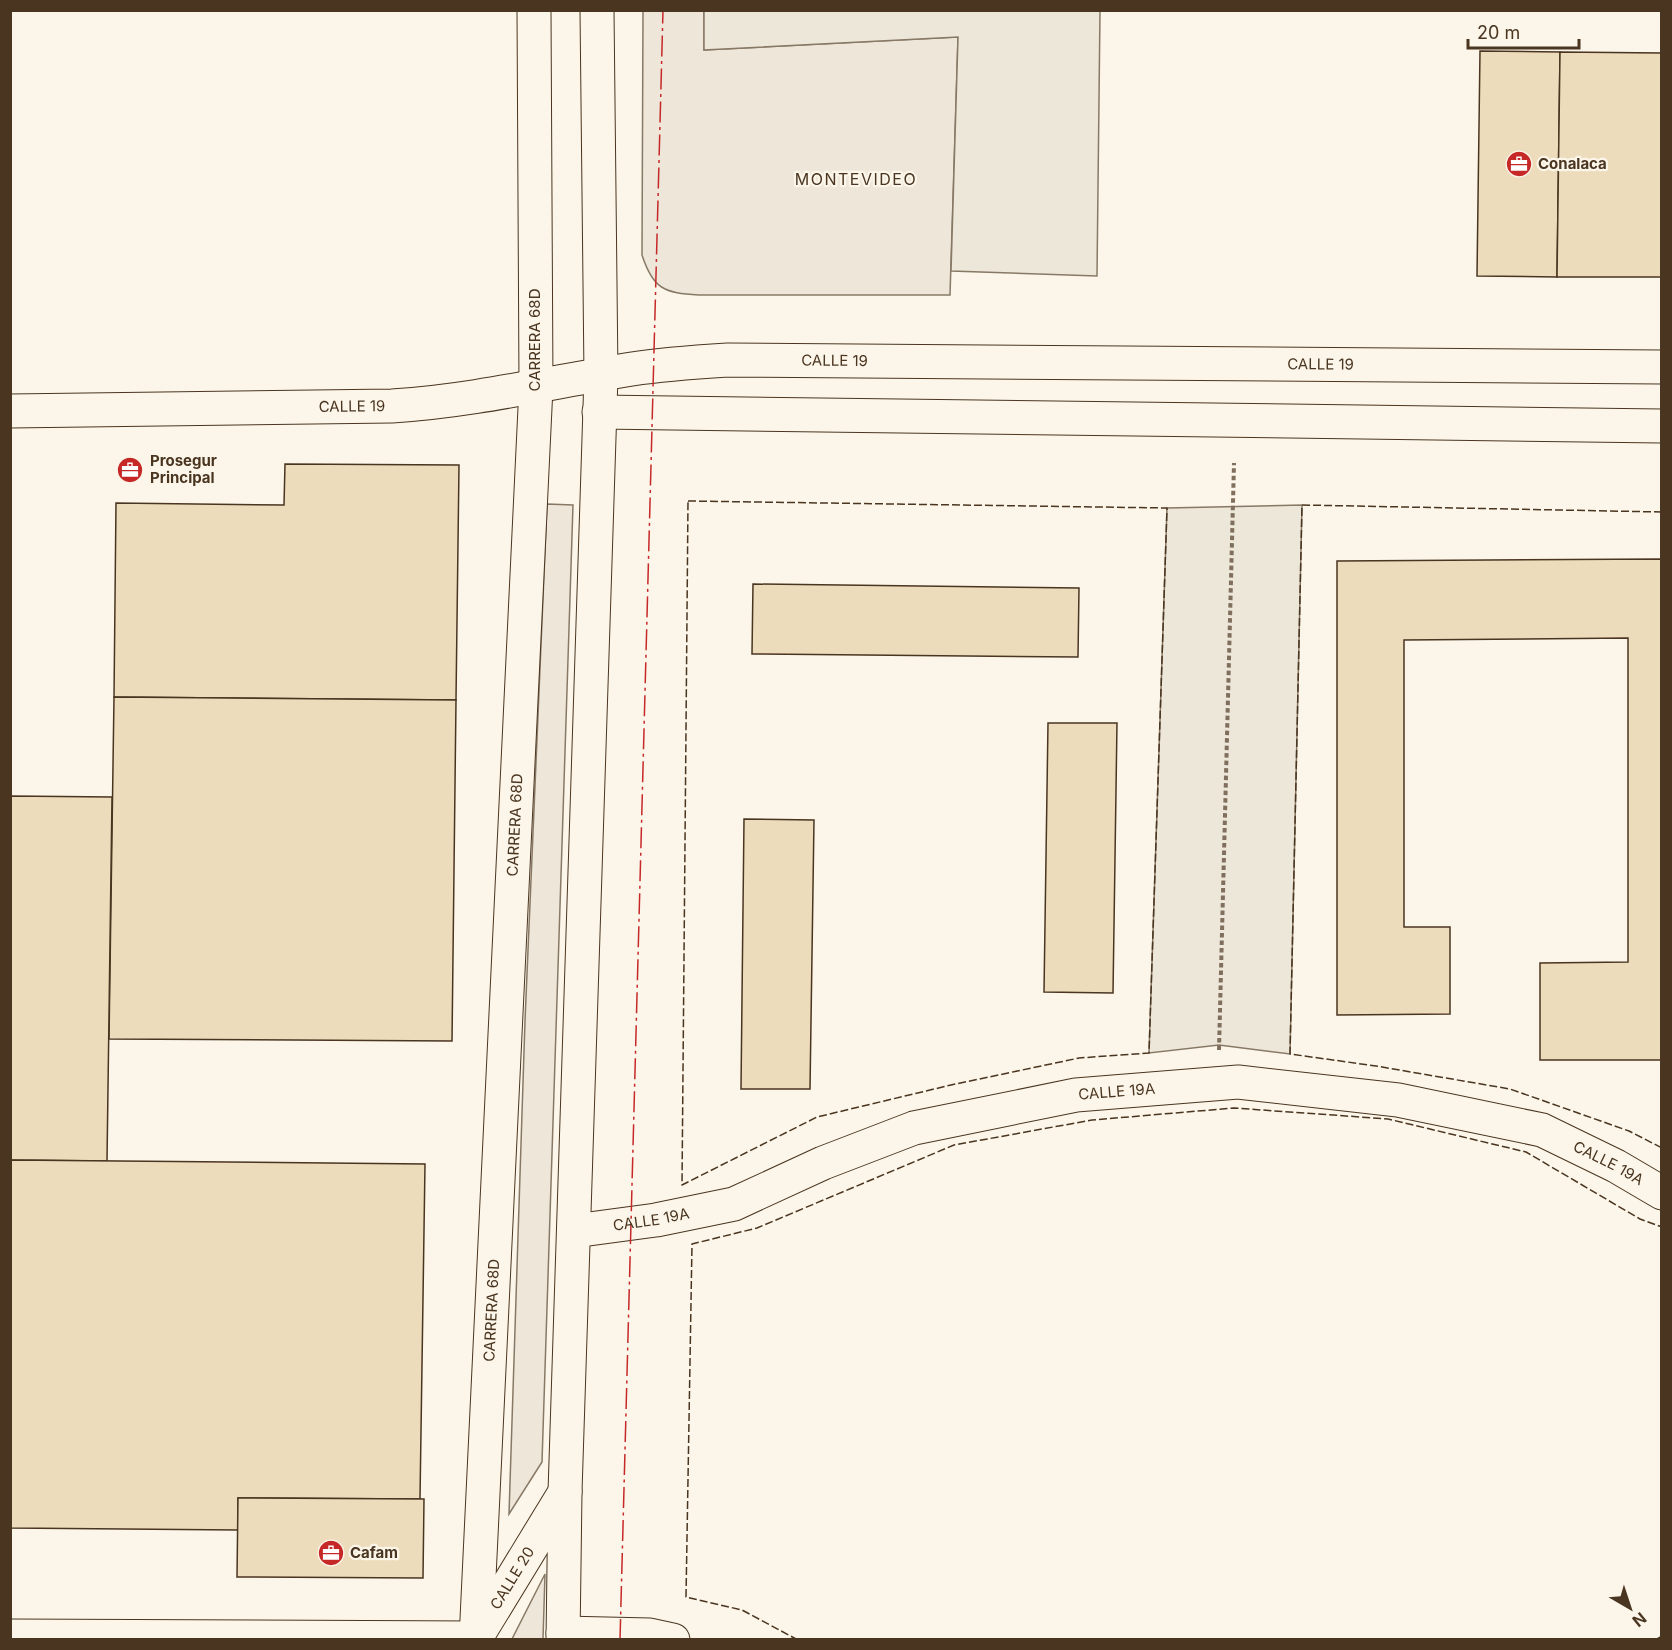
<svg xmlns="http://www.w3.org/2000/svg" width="1672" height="1650" font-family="Inter,sans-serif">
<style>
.green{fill:#ede6d9;stroke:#887966;stroke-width:1.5}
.parking{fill:#ede7d9;stroke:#887966;stroke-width:1.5}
.building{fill:#ecdcbc;stroke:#4a3520;stroke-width:1.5}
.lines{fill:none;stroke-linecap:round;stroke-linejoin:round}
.minor-casing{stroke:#4a3520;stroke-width:35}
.tertiary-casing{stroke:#4a3520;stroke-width:35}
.secondary-casing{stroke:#4a3520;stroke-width:35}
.path{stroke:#7f6f5c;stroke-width:4;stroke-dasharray:4.5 3;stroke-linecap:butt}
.minor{stroke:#fbf6e9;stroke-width:33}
.tertiary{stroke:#fbf6e9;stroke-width:33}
.secondary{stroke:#fbf6e9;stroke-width:33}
.fence{stroke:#4a3520;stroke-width:1.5;stroke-dasharray:8 3;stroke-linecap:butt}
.power{stroke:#c62828;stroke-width:1.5;stroke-dasharray:21 4.5 3 4.5;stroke-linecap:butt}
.labels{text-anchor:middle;stroke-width:4.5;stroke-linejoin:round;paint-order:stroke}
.poi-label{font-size:15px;font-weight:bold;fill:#4a3520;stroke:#fbf6e9;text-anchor:start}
.street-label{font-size:15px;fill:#4a3520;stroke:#fbf6e9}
.neighbourhood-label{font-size:16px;letter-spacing:1.5px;fill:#4a3520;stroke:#fbf6e9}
</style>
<rect width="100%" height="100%" fill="#fbf6e9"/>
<!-- green -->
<g class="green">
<path d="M643,11H704V50L958,37L950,295H699C664,293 653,289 642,255Z"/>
<polygon points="547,504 573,505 542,1462 509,1514 525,1021"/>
<polygon points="545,1574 543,1639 512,1639"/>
</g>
<!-- parking -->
<g class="parking">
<polygon points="704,11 1100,11 1097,276 951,271 958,37 704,50"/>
<polygon points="1302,505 1290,1054 1219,1045 1149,1053 1167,508"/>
</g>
<!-- building -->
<g class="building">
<polygon points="1480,51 1560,52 1557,277 1477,276"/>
<polygon points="1560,52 1662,53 1662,277 1557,277"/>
<polygon points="285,464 459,465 456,700 114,697 116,503 284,505"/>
<polygon points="1662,559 1662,1060 1540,1060 1540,963 1628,962 1628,638 1404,640 1404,927 1450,927 1450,1014 1337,1015 1337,561"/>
<polygon points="753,584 1079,588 1078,657 752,654"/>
<polygon points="114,697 456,700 452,1041 109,1039"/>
<polygon points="1048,723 1117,723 1113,993 1044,992"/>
<polygon points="10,796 112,797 107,1161 10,1160"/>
<polygon points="744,819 814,820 810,1089 741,1089"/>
<polygon points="10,1160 425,1164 420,1499 238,1498 238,1530 10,1528"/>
<polygon points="238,1498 424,1499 423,1578 237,1577"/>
</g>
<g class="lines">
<!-- minor casing -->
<g class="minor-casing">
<g id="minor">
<path id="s1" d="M574,1231L656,1220L734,1204L823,1163L914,1128L1076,1095L1238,1082L1398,1100L1542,1130L1616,1166L1662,1193"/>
<polyline points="563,1633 650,1635 673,1640"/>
</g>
</g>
<!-- tertiary casing -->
<g class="tertiary-casing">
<g id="tertiary">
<path id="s2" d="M10,411L392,406C473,401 552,382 632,369C664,364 696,362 728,360L1662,367"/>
<polyline points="599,412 1662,426"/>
<path id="s3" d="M10,1636L476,1638L565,1492"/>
</g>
</g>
<!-- secondary casing -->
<g class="secondary-casing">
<g id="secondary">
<path id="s4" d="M476,1640L536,387L534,10"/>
<polyline points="563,1640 565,1492 601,376 597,10"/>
</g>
</g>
<!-- path -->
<polyline class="path" points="1219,1050 1234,463"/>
<!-- minor -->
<use href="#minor" class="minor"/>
<!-- tertiary -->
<use href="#tertiary" class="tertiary"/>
<!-- secondary -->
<use href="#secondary" class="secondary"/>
<!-- fence -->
<g class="fence">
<polygon points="688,501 1167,508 1149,1053 1079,1058 951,1085 817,1117 682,1185"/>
<polyline points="1662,512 1302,505 1290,1054 1376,1066 1510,1089 1629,1131 1662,1148"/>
<polyline points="798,1640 742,1610 686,1597 692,1244 757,1228 954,1145 1092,1120 1234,1108 1388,1119 1526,1152 1640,1219 1662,1227"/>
<polyline points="1655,1640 1662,1636"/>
</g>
<!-- power -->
<polyline class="power" points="620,1640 663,10"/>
</g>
<!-- icons -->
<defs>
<g id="office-disc" transform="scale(1.35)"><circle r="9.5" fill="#c62828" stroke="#fbf6e9"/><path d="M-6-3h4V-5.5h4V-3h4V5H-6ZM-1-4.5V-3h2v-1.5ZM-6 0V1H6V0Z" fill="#fff"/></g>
</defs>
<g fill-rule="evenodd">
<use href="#office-disc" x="1519" y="164"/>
<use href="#office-disc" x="130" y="470"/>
<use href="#office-disc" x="331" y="1553"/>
</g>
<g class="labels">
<!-- poi labels -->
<g class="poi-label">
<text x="1538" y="169">Conalaca</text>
<text x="150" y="466">Prosegur<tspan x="150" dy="17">Principal</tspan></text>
<text x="350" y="1558">Cafam</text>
</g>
<!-- street labels -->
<g class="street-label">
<text transform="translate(535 340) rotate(-90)" y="5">CARRERA 68D</text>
<text dy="5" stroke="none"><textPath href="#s2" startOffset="828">CALLE 19</textPath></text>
<text dy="5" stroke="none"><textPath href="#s2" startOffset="1314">CALLE 19</textPath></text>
<text dy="5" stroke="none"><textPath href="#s2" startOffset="342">CALLE 19</textPath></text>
<text dy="5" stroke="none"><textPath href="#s4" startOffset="816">CARRERA 68D</textPath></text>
<text dy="5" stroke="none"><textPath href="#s1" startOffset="564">CALLE 19A</textPath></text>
<text dy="5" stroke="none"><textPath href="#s1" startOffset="1068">CALLE 19A</textPath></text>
<text dy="5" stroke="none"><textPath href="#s1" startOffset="78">CALLE 19A</textPath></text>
<text dy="5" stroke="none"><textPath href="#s4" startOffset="330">CARRERA 68D</textPath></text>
<text dy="5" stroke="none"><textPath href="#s3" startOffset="536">CALLE 20</textPath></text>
</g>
<!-- neighbourhood labels -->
<g class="neighbourhood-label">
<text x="856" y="185">MONTEVIDEO</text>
</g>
</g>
<!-- border -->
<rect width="1672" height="1650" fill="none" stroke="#4a3520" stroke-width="24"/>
<!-- north arrow -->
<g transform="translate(1630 1608) rotate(141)" stroke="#fbf6e9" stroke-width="4.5" paint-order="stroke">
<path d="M0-4.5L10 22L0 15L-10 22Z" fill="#4a3520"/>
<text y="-9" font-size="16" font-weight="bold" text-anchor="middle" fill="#4a3520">N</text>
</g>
<!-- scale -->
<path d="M1468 39v9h111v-9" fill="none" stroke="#4a3520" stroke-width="3"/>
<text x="1477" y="39" font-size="18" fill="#4a3520" stroke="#fbf6e9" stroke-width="4.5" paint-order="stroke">20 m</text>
</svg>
